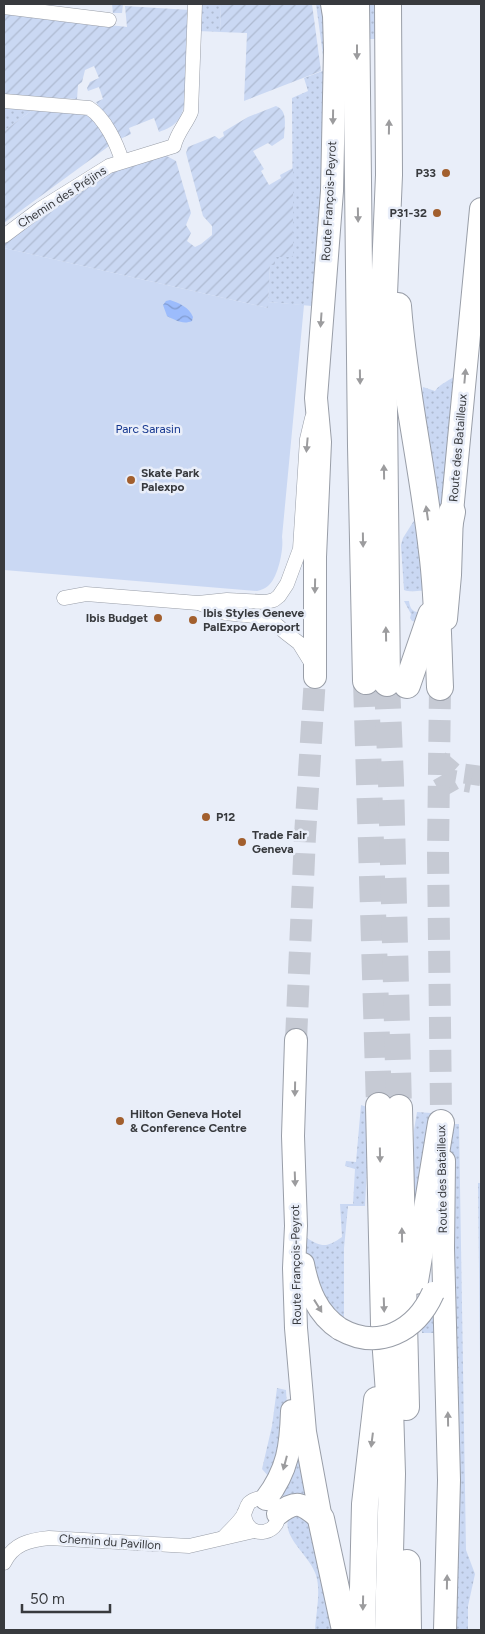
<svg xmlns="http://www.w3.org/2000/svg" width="485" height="1634" font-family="Figtree,sans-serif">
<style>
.grass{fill:url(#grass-dots)}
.park{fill:#cad8f3}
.garden{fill:url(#garden-furrows)}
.water{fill:url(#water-waves)}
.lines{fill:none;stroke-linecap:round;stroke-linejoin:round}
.secondary-tunnel{stroke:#c6cad4;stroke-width:20;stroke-dasharray:20 10;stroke-linecap:butt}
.primary-tunnel{stroke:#c6cad4;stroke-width:22;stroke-dasharray:22 11;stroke-linecap:butt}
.motorway-tunnel{stroke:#c6cad4;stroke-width:26;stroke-dasharray:26 13;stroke-linecap:butt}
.minor-casing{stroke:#999ea8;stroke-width:15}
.primary-casing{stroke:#999ea8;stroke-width:24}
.motorway-casing{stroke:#999ea8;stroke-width:28}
.minor{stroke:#fff;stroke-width:14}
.primary{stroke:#fff;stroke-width:22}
.motorway{stroke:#fff;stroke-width:26}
.primary-bridge-casing{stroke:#999ea8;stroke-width:24;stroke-linecap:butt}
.primary-bridge{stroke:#fff;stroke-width:22}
.oneway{fill:#9c9c9e}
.poi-dot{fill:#a25f2e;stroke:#e9eef9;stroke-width:2}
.labels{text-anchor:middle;stroke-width:5;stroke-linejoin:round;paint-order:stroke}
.poi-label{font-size:12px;font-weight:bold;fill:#383a3e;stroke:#e9eef9;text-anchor:start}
.street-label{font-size:12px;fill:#383a3e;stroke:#e9eef9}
.park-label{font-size:12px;fill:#13358e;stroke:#e9eef9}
</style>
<defs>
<pattern id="grass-dots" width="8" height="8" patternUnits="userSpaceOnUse" patternTransform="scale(1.25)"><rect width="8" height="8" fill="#cad8f3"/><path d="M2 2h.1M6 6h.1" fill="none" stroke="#aebad1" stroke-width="1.8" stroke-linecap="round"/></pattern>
<pattern id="garden-furrows" width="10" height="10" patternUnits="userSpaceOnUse" patternTransform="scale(1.25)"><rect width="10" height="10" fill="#cad8f3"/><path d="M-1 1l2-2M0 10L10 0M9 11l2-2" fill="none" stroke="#aebad1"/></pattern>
<pattern id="water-waves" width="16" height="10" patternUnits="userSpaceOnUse" patternTransform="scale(1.25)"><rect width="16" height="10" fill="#9cbcfc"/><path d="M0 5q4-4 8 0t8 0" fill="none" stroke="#809acd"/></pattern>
</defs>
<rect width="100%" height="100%" fill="#e9eef9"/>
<!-- grass -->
<g class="grass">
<polygon points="200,4 221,4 220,32 199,31"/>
<path d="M316,4H326C331,66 329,129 324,191C321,229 315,267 312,306L268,302L270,265H275V257H293L292,98L308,91L304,78L325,70Z"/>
<polygon points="364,4 377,4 378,23 375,39 366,39"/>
<polygon points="4,105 35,108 4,131"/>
<path d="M457,374L444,511L440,514L421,401L423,387L435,391C440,383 450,381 457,374Z"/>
<path d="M415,519L426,591C418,590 412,593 404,590L401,545L403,538Z"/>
<path d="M404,601H409C410,609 413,613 422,612L418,622L412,621L410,618L411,614Z"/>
<path d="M361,1105L370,1108L365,1206H348L344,1248V1325L328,1313L306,1255L307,1238C322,1248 328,1247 342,1237L340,1204H353L355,1169L345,1166L346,1161L356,1162Z"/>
<polygon points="417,1112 431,1113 430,1138 414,1257 414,1130"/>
<polygon points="450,1124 459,1124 466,1550 475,1574 468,1606 468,1630 452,1630 453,1413"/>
<polygon points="478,1183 481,1183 481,1358 480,1358"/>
<polygon points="436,1303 436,1333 422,1333 421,1323"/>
<polygon points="277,1388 286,1390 288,1423 270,1478 262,1469 272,1426"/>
<polygon points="294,1431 310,1499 286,1501 279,1488"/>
<path d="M293,1510L313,1519L337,1630H315C316,1613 321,1591 316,1575C309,1553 274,1533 293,1510Z"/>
</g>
<!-- park -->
<path class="park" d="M4,248L268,308V302L304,305L282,537C284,549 278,578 268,586C264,589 261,590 257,591L4,570Z"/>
<!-- garden -->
<g class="garden">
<polygon points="112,4 123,4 122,13 113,13"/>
<polygon points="221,4 312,4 321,71 244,101 247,33 220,32"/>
<path d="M125,6L190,10C189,30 190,106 179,119C174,126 167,129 159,132L154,118L129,128L131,134L120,139L96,102L103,99L99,87L88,91L87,88L90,82L99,78L94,66L85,70L82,82L78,85L77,99L4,95V13L127,27Z"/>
<path d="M276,106C289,111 284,127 284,138L272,146L268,143L253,151L264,169L261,171L269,185L281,178L280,175L293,168V257H275V265H270L268,308L4,248V243L71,195L116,168L163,154L176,161L191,213L186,225L191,233L187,241L195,247L201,244L212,235V226L203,216L186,153L188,147L215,136L219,139L224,136L223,132L248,117Z"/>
<polygon points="35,108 89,112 107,137 109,146 4,223 4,131"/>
</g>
<!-- water -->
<path class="water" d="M170,300C179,303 189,307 193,317L192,321C183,325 175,320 167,316L163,305L166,301Z"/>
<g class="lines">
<!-- secondary-tunnel -->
<g class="secondary-tunnel">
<polyline points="439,760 453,772 481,776"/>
<polyline points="438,789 454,780 471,783"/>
</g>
<!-- primary-tunnel -->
<g class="primary-tunnel">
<polyline points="440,687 438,854 441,1110"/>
<polyline points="296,1040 305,836 315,677"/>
</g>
<!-- motorway-tunnel -->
<g class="motorway-tunnel">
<polyline points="366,681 379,1106"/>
<polyline points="387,683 391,781 399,1108"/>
</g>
<!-- minor casing -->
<g class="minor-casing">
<g id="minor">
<polyline points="4,7 109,20"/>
<path d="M4,101L89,108C105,118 117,144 122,161"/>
<path d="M4,236L40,209L109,166L174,146C177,133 186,124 191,112L195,4"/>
<polyline points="64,598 86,594 198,603 227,600 266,602 274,600 279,596 287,584 300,549 307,439 312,418"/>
<polyline points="201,604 225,613 263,617 271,620 286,633 299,643 312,664"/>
<path d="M224,1537C230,1530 240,1522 244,1514C246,1510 246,1507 249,1503C258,1495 273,1497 277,1509C286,1533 246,1544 244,1513"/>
<path d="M4,1563C13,1544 29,1540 49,1538L189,1546L254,1531"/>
</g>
</g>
<!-- primary casing -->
<g class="primary-casing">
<g id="primary">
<polyline points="446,619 450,575 452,512 481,209"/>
<polyline points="315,677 315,557 320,442 316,398 332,191 335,50 334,16 332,4"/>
<polyline points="296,1040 293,1136 296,1226 294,1268 296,1328 305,1432 321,1519"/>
<polyline points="444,1161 443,1248 449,1480 445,1630"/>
<path d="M303,1264C308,1290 317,1314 340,1329"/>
<path d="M266,1499C288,1470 291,1446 292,1411"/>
<path d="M278,1514C298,1498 303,1505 321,1519"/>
</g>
</g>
<!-- motorway casing -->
<g class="motorway-casing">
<g id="motorway">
<polyline points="356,4 361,446 366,681"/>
<path d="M398,306C404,388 423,469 432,551C438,596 438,642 440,687"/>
<polyline points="441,567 452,512"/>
<polyline points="387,683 383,318 389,175 388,4"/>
<polyline points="407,685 431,615"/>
<polyline points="379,1106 384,1324 390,1407 392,1474 388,1630"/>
<polyline points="399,1108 406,1407"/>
<polyline points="415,1281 441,1123"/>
<polyline points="321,1519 345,1630"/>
<polyline points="407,1563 408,1630"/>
<polyline points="362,1630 365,1504 377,1400"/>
</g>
</g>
<!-- minor -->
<use href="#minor" class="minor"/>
<!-- primary -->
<use href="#primary" class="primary"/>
<!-- motorway -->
<use href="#motorway" class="motorway"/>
<!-- primary-bridge casing -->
<g class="primary-bridge-casing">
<path id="primary-bridge" d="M340,1329C379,1351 416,1331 433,1293"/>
</g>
<!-- primary-bridge -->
<use href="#primary-bridge" class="primary-bridge"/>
</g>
<!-- one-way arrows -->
<defs><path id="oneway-solid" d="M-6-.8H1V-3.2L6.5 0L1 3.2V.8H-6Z" transform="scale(1.25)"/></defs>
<g class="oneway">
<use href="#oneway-solid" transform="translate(357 52) rotate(90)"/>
<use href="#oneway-solid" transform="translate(333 117) rotate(91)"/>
<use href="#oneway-solid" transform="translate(389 127) rotate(-89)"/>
<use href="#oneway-solid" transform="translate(358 215) rotate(89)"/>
<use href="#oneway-solid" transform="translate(321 320) rotate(94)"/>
<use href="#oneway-solid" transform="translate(465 376) rotate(-85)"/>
<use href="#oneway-solid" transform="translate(360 377) rotate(89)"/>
<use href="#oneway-solid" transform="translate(307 445) rotate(95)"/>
<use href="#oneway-solid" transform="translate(384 472) rotate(-91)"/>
<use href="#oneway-solid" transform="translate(427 513) rotate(-98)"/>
<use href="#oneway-solid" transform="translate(363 540) rotate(89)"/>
<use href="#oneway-solid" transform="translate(315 586) rotate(91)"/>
<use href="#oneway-solid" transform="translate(386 634) rotate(-91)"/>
<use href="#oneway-solid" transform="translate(295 1089) rotate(91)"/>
<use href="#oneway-solid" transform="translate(380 1155) rotate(89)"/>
<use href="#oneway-solid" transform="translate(295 1179) rotate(88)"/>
<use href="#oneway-solid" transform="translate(402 1235) rotate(-91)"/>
<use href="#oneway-solid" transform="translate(384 1305) rotate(88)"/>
<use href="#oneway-solid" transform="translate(318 1306) rotate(58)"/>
<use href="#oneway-solid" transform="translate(448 1419) rotate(-91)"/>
<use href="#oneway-solid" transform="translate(372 1440) rotate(97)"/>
<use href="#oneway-solid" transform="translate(285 1463) rotate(105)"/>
<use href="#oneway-solid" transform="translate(447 1582) rotate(-89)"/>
<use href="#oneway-solid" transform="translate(363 1603) rotate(91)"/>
</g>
<!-- markers -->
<g class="poi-dot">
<circle cx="446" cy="173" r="5"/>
<circle cx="437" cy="213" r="5"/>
<circle cx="131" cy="480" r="5"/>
<circle cx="158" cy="618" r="5"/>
<circle cx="193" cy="620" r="5"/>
<circle cx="206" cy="817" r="5"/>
<circle cx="242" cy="842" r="5"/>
<circle cx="120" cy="1121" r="5"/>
</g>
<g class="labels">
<!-- poi labels -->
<g class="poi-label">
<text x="436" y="177" text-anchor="end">P33</text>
<text x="427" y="217" text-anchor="end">P31-32</text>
<text x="141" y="477">Skate Park<tspan x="141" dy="14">Palexpo</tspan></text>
<text x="203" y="617">Ibis Styles Geneve<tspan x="203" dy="14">PalExpo Aeroport</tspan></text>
<text x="148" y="622" text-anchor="end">Ibis Budget</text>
<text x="216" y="821">P12</text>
<text x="252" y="839">Trade Fair<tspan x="252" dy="14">Geneva</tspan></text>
<text x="130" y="1118">Hilton Geneva Hotel<tspan x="130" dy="14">&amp; Conference Centre</tspan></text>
</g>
<!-- street labels -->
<g class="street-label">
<text transform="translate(62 197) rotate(-33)" y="4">Chemin des Préjins</text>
<text transform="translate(329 201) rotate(-87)" y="4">Route François-Peyrot</text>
<text transform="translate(458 448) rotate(-85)" y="4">Route des Batailleux</text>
<text transform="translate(442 1179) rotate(-91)" y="4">Route des Batailleux</text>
<text transform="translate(296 1265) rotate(-91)" y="4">Route François-Peyrot</text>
<text transform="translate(110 1542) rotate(4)" y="4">Chemin du Pavillon</text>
</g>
<!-- park labels -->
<g class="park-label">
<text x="148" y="433">Parc Sarasin</text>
</g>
</g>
<!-- border -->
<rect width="485" height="1634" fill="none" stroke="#383a3e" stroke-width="10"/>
<!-- scale -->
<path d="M22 1604v8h88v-8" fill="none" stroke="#383a3e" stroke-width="2.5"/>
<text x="30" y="1604" font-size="15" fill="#383a3e" stroke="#e9eef9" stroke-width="4" paint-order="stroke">50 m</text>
</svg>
